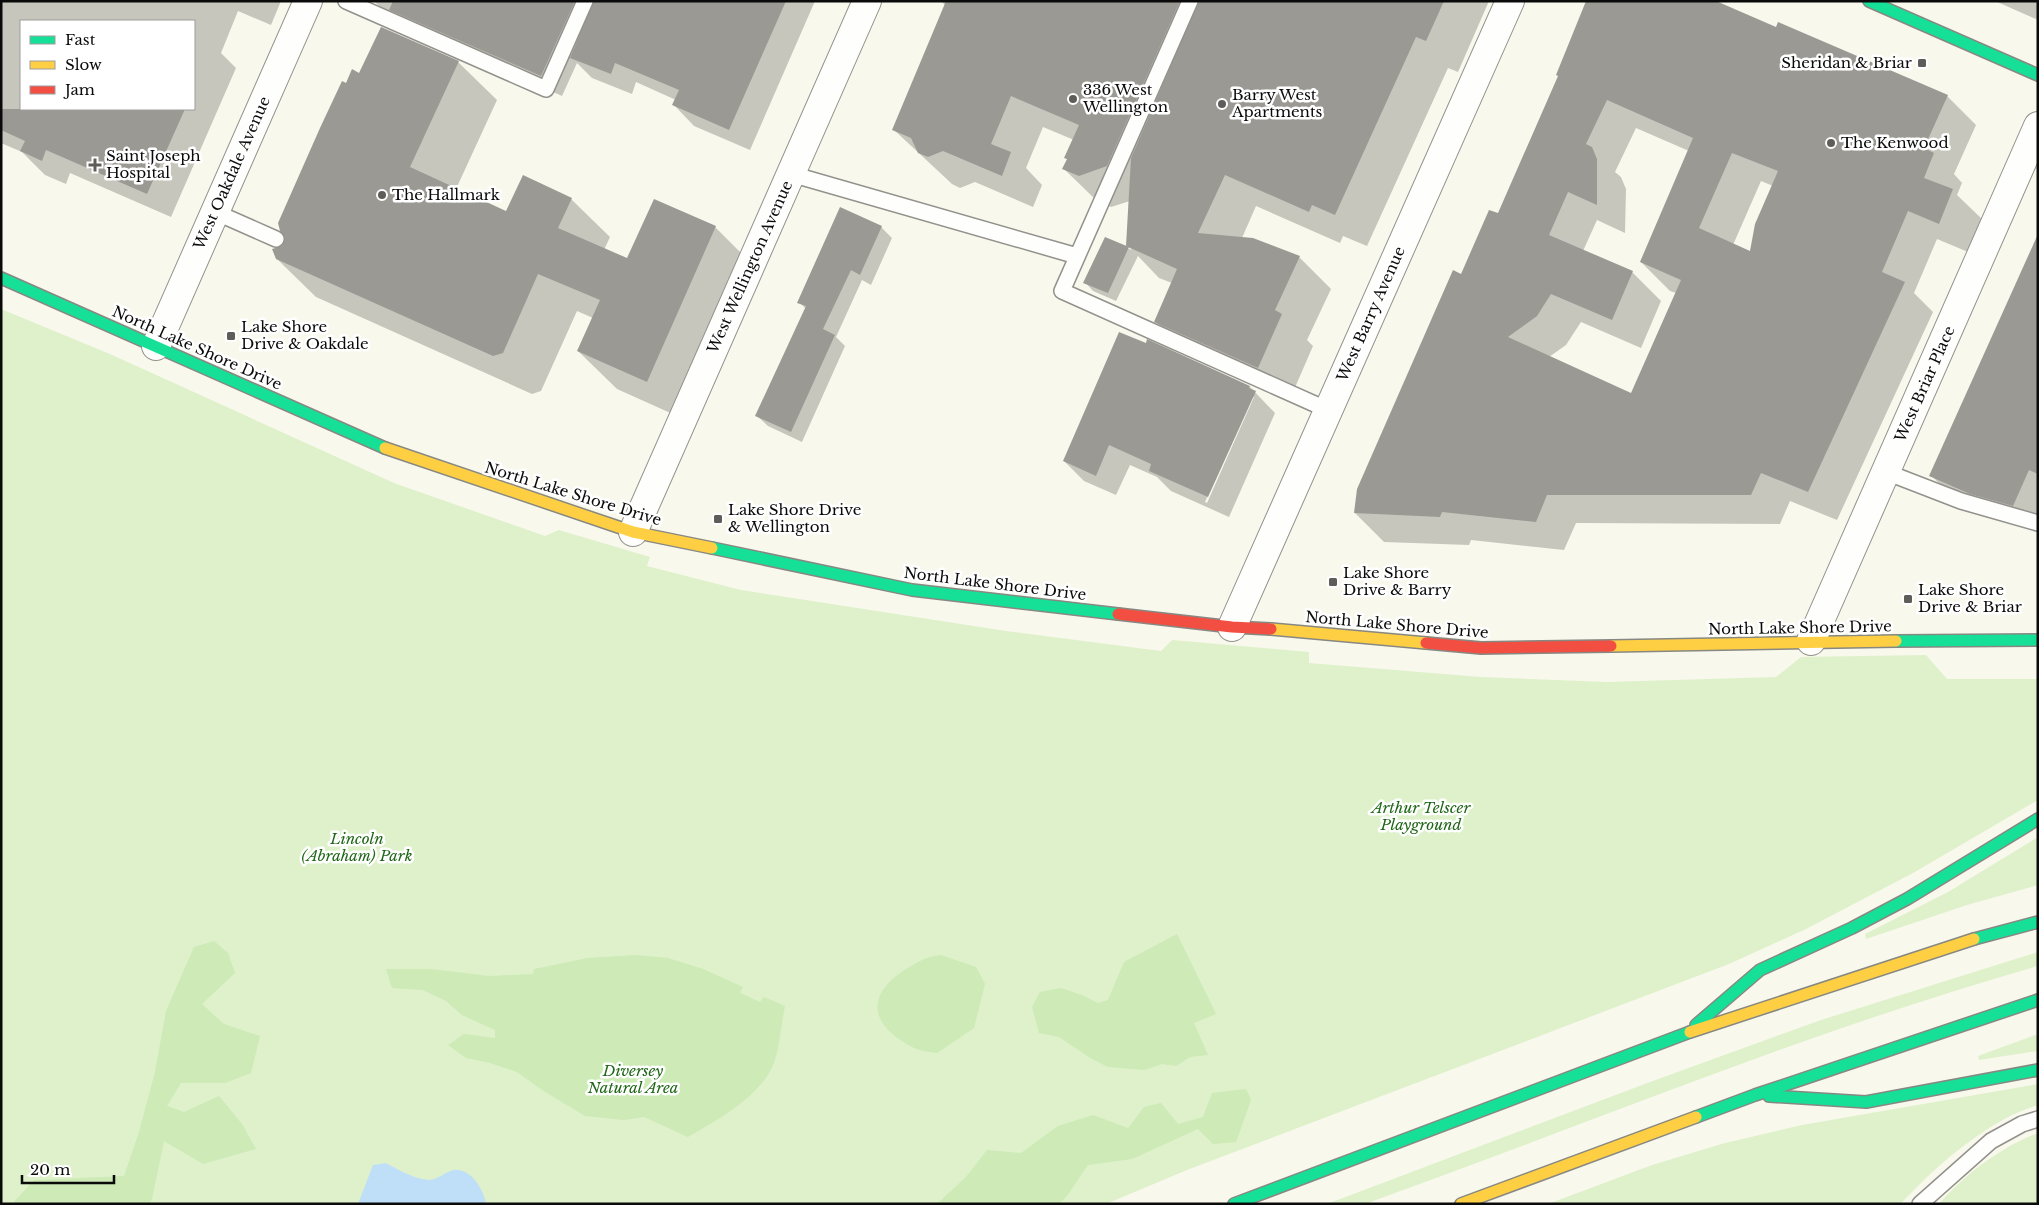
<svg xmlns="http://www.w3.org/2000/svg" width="2039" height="1205" font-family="'Libre Baskerville',serif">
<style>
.green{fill:#def1ca}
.forest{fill:#cdeab7}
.water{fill:#bfdff8}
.shadow{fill:#0003;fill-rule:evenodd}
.building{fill:#9b9993;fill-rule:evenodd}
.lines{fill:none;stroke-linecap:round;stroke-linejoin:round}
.lane-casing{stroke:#92918c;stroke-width:18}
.street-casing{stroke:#92918c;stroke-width:30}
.fast-casing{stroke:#888883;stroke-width:14}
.slow-casing{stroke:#888883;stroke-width:14}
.jam-casing{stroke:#888883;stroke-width:14}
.lane{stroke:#fefefc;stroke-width:15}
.street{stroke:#fefefc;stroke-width:28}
.fast{stroke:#16e098;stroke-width:11}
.slow{stroke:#ffcf43;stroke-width:11}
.jam{stroke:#f24e42;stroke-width:11}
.poi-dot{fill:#5e5d59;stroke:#fff;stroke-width:2}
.labels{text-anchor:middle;stroke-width:5;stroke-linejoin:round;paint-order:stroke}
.poi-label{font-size:15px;fill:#0a0a0a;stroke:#fff;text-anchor:start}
.street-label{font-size:15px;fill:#0a0a0a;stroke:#fff}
.park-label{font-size:15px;font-style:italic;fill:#1f6616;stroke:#fff}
</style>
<rect width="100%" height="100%" fill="#f9f8ed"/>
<!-- green -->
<g class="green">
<polygon points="1,309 110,354 394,483 545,536 559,530 650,557 647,566 741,590 1006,631 1161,651 1172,640 1309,652 1309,663 1481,677 1607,682 1776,677 1801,657 1926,655 1947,679 2038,679 2038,800 1913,873 1806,929 1729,964 1187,1170 1106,1204 1,1204"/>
<polygon points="2038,837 2038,885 1967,905 1866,939 1865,934 1948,892"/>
<path d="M2038,952V966C1808,1031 1589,1124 1365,1204H1327L1650,1082L1821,1020Z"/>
<polygon points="2038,1034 2038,1051 1979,1060 1978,1056"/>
<path d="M2038,1084V1105C1997,1117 1956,1150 1925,1179C1916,1187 1909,1196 1900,1204H1548L1652,1165L1725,1143L1802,1125Z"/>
<path d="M2038,1133V1204H1939C1965,1174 2001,1147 2038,1133Z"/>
</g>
<!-- forest -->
<g class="forest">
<polygon points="1177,934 1216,1014 1194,1023 1208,1055 1190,1057 1176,1066 1162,1064 1144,1070 1108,1067 1092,1059 1059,1037 1039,1033 1032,1007 1040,992 1061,988 1084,996 1098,1003 1108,1000 1124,962"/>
<polygon points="214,941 228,953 235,973 202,1004 224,1024 260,1036 251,1073 225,1083 181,1083 167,1106 184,1112 219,1096 242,1124 256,1149 203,1164 164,1141 152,1199 149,1204 12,1204 34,1180 124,1176 139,1132 155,1072 166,1011 194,947"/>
<path d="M636,955L668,958L703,969L743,987L740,993L760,1002L764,997L785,1006C781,1024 780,1046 774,1063C761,1096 718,1120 688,1137L644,1117L624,1120L585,1116L542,1090L517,1072L490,1063L466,1058L448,1045L464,1034L495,1038V1030L462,1015L446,1001L423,990L392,988L386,969H431L489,976L533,974L534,969L588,958Z"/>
<path d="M941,955L976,967L985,984L974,1028L937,1053C930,1052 921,1051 914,1048C874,1028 862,999 903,971C918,962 924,957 941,955Z"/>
<polygon points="1246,1089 1251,1100 1236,1142 1213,1144 1198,1129 1132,1159 1088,1165 1067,1196 1059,1204 937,1204 966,1177 987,1150 1021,1153 1058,1126 1093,1115 1128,1128 1144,1107 1161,1103 1178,1124 1203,1117 1212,1093"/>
</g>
<!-- water -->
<path class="water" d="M386,1163C399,1170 414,1179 429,1180C438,1180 446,1171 454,1170C471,1168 484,1190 486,1204H358L373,1165Z"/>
<!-- shadow -->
<g class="shadow">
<path d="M1,1H281L271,25L238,11L221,53L236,68L171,217L70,173L66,184L45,175L22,152L1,143ZM21,21H194V109H21Z"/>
<polygon points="374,1 815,1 750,150 694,126 674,105 676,100 636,82 632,94 592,78 577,63 562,96 390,17"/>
<polygon points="941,1 1489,1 1458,72 1448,68 1367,246 1343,236 1340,243 1256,206 1242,238 1299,257 1331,289 1307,340 1313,346 1290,399 1188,353 1156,322 1172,283 1159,278 1138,256 1116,301 1093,291 1085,282 1105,239 1132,250 1128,246 1130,201 1111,207 1096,200 1064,169 1068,160 1066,158 1074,140 1043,127 1026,168 1042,185 1033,207 975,182 960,188 952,184 893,129 946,6"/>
<polygon points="1995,1 2038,1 2038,20"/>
<path d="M1776,29L1947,96L1976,125L1954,174L1962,183L1957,195L1982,219L1968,252L1937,239L1914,293L1933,312L1837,520L1790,501L1780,524L1576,523L1564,550L1471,540L1469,545L1384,542L1355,513L1462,275L1498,215L1559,77ZM1636,128L1689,151L1641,262L1670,291L1676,293L1632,395L1549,357L1566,345L1581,322L1641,348L1661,301L1632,272L1583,251L1597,220L1625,233L1626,189L1621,177L1615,172ZM1761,181L1773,186L1751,253L1733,245Z"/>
<polygon points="458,62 497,100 456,189 507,213 571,199 610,237 604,250 628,260 654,201 715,227 754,266 686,420 617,389 578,351 593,318 577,311 541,391 532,394 316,297 277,259 347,85 360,74"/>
<polygon points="881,227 892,238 871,285 862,280 836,337 845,346 802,442 768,426 757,416 806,309 799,302"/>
<polygon points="2038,238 2038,531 1997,520 1957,502 1931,475"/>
<path d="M1146,345L1250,387L1275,413L1229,517L1171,491L1157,477L1130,465L1116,495L1084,481L1064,461ZM1252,397H1254L1207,503L1205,502Z"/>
</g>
<!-- building -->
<g class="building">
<polygon points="393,1 575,1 541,76 389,10"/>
<polygon points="594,1 786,1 729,130 672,105 679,90 615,63 611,74 570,58"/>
<polygon points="946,1 1180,1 1107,166 1079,176 1062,169 1067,159 1064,158 1079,125 1011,96 991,144 1011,152 1002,176 943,151 928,157 918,153 911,138 892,130"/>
<polygon points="1199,1 1444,1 1426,41 1416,37 1335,215 1312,205 1309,212 1225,175 1198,233 1253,238 1300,256 1275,310 1282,314 1258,368 1154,322 1177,269 1126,246 1131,158"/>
<path d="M1586,1H1716L1776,27L1778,22L1948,95L1924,148L1934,153L1924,178L1953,189L1939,224L1908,211L1882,272L1905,282L1808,492L1761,473L1751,495H1547L1536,522L1442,512L1440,517L1354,513L1357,489L1453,270L1461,274L1489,210L1498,213L1558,76L1556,75ZM1607,100L1693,138L1640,262L1681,280L1631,393L1508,337L1537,316L1551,294L1612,320L1633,271L1549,235L1568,192L1597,205V159L1592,147L1586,144ZM1732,153L1778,171L1755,224L1750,251L1699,228Z"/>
<polygon points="381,27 459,61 410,167 506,211 523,175 572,198 558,228 627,258 654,199 716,226 647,382 577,351 600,300 538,274 503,353 493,356 276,259 272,249 282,246 285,238 280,231 278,223 320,128 342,81 346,83 352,69 359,73"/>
<polygon points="1,109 185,109 147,194 46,150 42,161 20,151 25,141 1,130"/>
<polygon points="840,207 882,226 860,275 851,270 823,329 835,335 791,432 755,416 806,306 797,303"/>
<polygon points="2038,234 2038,474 2029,470 2013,506 1970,494 1929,476"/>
<polygon points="1105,237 1129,247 1108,293 1083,283"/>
<polygon points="1119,332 1146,343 1147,339 1250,386 1249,388 1256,391 1208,497 1149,471 1151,464 1109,445 1096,476 1063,461"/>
</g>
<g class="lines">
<!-- lane casing -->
<g class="lane-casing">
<g id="lane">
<polyline points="346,1 546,89 585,1"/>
<polyline points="1190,1 1062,291 1328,410"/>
<polyline points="791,174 1077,256"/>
<polyline points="215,212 276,239"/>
<polyline points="1886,472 1961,501 2038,523"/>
<polyline points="1920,1204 1991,1141 2022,1124 2038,1119"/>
</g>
</g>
<!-- street casing -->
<g class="street-casing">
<g id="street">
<polyline points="156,346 308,1"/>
<polyline points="633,532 867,1"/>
<polyline points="1232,627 1510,1"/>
<polyline points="1811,641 2038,126"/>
</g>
</g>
<!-- fast casing -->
<g class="fast-casing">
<g id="fast">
<polyline points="1869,1 2038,75"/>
<polyline points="1,278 385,448"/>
<polyline points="712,548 912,590 1118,614"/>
<polyline points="1896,641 2038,640"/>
<polyline points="1974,939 2038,922"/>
<polyline points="1696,1025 1760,970 1852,928 1907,899 2038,819"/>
<polyline points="1769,1096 1866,1102 2038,1070"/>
<polyline points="1696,1117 1755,1095 2038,1000"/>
<polyline points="1234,1204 1690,1032"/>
</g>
</g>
<!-- slow casing -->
<g class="slow-casing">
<g id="slow">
<polyline points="385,448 633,532 712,548"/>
<polyline points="1271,629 1426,643"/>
<polyline points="1611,646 1896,641"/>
<polyline points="1690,1032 1974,939"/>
<polyline points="1461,1204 1696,1117"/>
</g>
</g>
<!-- jam casing -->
<g class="jam-casing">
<g id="jam">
<polyline points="1118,614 1232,627 1271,629"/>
<polyline points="1426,643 1481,648 1611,646"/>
</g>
</g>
<!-- lane -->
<use href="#lane" class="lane"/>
<!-- street -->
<use href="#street" class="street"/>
<!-- fast -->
<use href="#fast" class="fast"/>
<!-- slow -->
<use href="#slow" class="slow"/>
<!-- jam -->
<use href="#jam" class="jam"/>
</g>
<!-- markers -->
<g class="poi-dot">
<rect x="1917" y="58" width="10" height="10" rx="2.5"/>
<circle cx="1073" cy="99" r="5"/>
<circle cx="1222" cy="104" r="5"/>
<circle cx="1831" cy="143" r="5"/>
<path d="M92.5 157.5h5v5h5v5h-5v5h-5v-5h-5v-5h5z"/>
<circle cx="382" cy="195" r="5"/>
<rect x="226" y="331" width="10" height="10" rx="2.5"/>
<rect x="713" y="514" width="10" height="10" rx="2.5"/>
<rect x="1328" y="577" width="10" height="10" rx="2.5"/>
<rect x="1903" y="594" width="10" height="10" rx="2.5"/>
</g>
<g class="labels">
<!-- poi labels -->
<g class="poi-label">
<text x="1912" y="68" text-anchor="end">Sheridan &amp; Briar</text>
<text x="1083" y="95">336 West<tspan x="1083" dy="17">Wellington</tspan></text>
<text x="1232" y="100">Barry West<tspan x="1232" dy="17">Apartments</tspan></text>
<text x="1841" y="148">The Kenwood</text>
<text x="106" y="161">Saint Joseph<tspan x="106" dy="17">Hospital</tspan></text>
<text x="392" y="200">The Hallmark</text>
<text x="241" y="332">Lake Shore<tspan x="241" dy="17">Drive &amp; Oakdale</tspan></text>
<text x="728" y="515">Lake Shore Drive<tspan x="728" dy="17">&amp; Wellington</tspan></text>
<text x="1343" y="578">Lake Shore<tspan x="1343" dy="17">Drive &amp; Barry</tspan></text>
<text x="1918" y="595">Lake Shore<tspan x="1918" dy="17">Drive &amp; Briar</tspan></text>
</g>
<!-- street labels -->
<g class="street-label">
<text transform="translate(232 173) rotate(-66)" y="5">West Oakdale Avenue</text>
<text transform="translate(750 267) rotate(-66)" y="5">West Wellington Avenue</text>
<text transform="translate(1371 314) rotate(-66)" y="5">West Barry Avenue</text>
<text transform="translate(197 348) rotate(24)" y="5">North Lake Shore Drive</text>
<text transform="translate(1925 384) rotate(-66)" y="5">West Briar Place</text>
<text transform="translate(573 494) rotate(17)" y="5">North Lake Shore Drive</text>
<text transform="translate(995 584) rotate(7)" y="5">North Lake Shore Drive</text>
<text transform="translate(1397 625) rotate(5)" y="5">North Lake Shore Drive</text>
<text transform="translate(1800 628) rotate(-1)" y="5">North Lake Shore Drive</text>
</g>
<!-- park labels -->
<g class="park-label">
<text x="1421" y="813">Arthur Telscer<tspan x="1421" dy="17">Playground</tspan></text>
<text x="357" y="844">Lincoln<tspan x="357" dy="17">(Abraham) Park</tspan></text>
<text x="633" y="1076">Diversey<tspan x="633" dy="17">Natural Area</tspan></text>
</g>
</g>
<!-- border -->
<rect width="2039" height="1205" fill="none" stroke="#0a0a0a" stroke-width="5"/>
<!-- legend -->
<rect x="20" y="20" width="175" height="90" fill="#ffffff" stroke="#9d9d9d"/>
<rect x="30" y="36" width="25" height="8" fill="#16e098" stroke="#9d9d9d"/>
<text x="65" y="45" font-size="15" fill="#0a0a0a">Fast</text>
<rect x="30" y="61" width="25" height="8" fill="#ffcf43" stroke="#9d9d9d"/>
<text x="65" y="70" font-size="15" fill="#0a0a0a">Slow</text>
<rect x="30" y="86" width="25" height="8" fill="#f24e42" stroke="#9d9d9d"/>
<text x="65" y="95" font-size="15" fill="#0a0a0a">Jam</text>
<!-- scale -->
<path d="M22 1175v8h92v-8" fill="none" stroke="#0a0a0a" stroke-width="2.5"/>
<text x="30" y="1175" font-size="15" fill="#0a0a0a" stroke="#ffffff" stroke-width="4" paint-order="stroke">20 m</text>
</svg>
